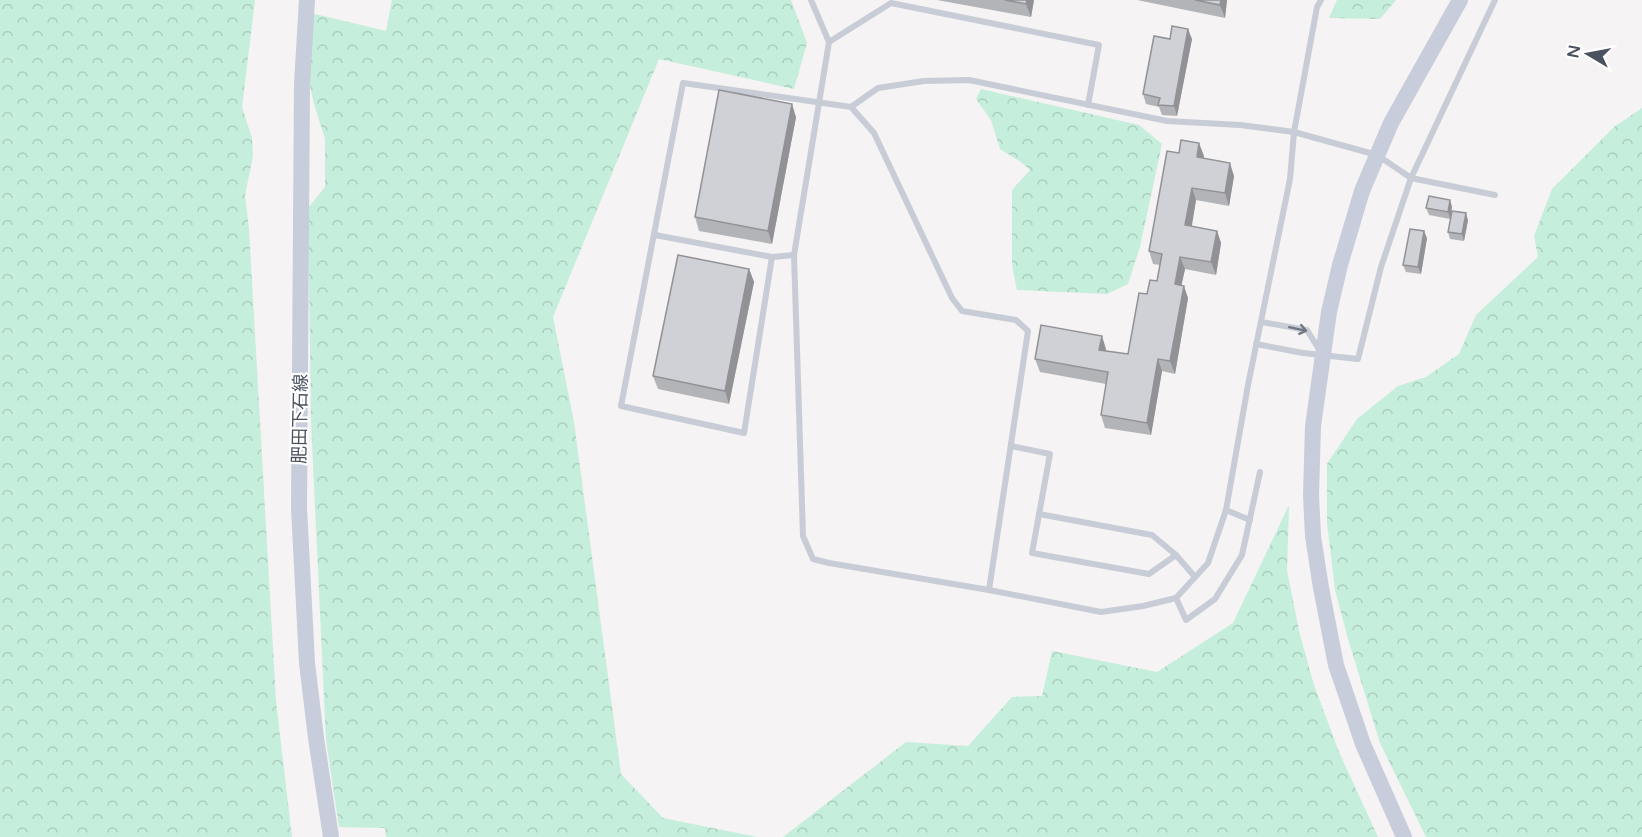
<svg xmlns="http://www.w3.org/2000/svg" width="1642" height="837" font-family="'Varela Round','Noto Sans JP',sans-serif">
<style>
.forest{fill:url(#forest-crowns)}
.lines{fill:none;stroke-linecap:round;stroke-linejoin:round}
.lane{stroke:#c8ccd6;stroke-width:6}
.secondary{stroke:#c7cdda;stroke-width:16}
.wall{fill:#b3b4b8}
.shaded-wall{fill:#929296}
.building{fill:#d0d1d6;stroke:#929296;stroke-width:1.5}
.oneway{stroke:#707783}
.labels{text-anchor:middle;stroke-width:4.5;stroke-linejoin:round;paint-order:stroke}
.street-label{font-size:18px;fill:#4b525f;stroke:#fff}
</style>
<defs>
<pattern id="forest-crowns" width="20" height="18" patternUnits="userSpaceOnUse" patternTransform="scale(1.5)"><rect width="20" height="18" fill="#c5eedc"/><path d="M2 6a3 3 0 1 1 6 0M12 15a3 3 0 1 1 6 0" fill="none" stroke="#abcebf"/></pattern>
</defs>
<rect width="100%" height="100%" fill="#f5f3f3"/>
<!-- forest -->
<g class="forest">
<polygon points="0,0 255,0 242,107 252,138 253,156 245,195 249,229 276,701 292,837 0,837"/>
<polygon points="392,0 791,0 807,43 794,89 659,59 553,317 574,422 621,774 663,818 757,837 386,837 385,828 339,827 326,740 311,422 308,208 325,187 325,139 314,104 307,72 311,13 386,31"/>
<polygon points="1337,0 1396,0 1380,19 1329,18"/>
<polygon points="981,89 1139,125 1162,144 1140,247 1128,284 1107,294 1017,290 1012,265 1012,190 1030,170 1021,162 1000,149 991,120 976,99"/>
<polygon points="1642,108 1642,837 1426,837 1380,743 1348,639 1335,590 1327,523 1327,464 1357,419 1398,386 1426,377 1459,354 1476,315 1538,257 1534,236 1552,189 1614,127"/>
<polygon points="1289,505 1287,571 1300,635 1314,685 1339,752 1378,837 783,837 906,742 968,746 1012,697 1042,696 1052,651 1157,672 1233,623"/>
</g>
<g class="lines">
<!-- lane -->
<g class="lane">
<polyline points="811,0 829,42 794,255 803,536 813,559 829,563 989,590 1101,612 1143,606 1176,598 1208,563 1226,510 1248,385 1290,179 1294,132 1317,7 1321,0"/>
<polyline points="829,42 891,3 1099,45 1088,105"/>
<polyline points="851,107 874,133 952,298 962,311 1016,320 1028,331 989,590"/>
<polyline points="655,235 772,257 794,255"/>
<polyline points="772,257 744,433 621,406 683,83 851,107 878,88 924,81 969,80 1167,121 1240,125 1294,132 1377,155 1411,178 1495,195"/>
<polyline points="1261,322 1307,330 1320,351"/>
<polyline points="1256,344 1303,353 1358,359 1381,267 1411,178 1495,0"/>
<polyline points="1011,446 1050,454 1032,553 1149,574 1176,555 1195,577"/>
<polyline points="1226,510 1250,520"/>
<polyline points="1039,514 1152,535 1176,555"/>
<polyline points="1176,598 1186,620 1215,599 1242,555 1260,472"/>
</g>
<!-- secondary -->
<g class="secondary">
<polyline points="307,0 302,84 299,508 307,663 316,738 331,837"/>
<polyline points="1404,837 1363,744 1336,665 1321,588 1313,536 1311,495 1313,426 1329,312 1340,265 1362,191 1391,123 1460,0"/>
</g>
</g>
<!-- wall -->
<g class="wall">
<polygon points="937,0 1034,0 1031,17"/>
<polygon points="1137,0 1227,0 1225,18"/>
<polygon points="1170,39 1192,39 1177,116 1162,115 1159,107 1146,104 1143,94"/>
<polygon points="796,117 772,244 699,231 695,217"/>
<polygon points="1179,153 1204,156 1203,158 1234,176 1229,206 1196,200 1191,226 1217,231 1221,243 1216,275 1185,269 1181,286 1188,298 1175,374 1162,371 1151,435 1105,428 1101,415 1106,384 1040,372 1035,359 1106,349 1106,351 1128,354 1147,294 1157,281 1160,265 1153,264 1149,251"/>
<polygon points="1450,200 1452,207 1450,219 1429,215 1426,208"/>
<polygon points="1468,220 1464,241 1450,239 1448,232"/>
<polygon points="1427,238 1421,274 1406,272 1403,265"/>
<polygon points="749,269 754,282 729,404 658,389 653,376"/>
</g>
<!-- shaded-wall -->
<g class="shaded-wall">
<polygon points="1027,0 1034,0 1031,17 1026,4"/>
<polygon points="1221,0 1227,0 1225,18 1220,5"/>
<polygon points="1188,29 1192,39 1177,116 1174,106"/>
<polygon points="792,104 796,117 772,244 768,231"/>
<polygon points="1199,143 1204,156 1201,170 1197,157"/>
<polygon points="1230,163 1234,176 1229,206 1225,193"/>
<polygon points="1192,188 1196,200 1190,238 1185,225"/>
<polygon points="1450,200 1452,207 1450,219 1448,212"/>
<polygon points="1466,213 1468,220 1464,241 1462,234"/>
<polygon points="1217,231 1221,243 1216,275 1211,262"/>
<polygon points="1424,231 1427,238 1421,274 1418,267"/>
<polygon points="1180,257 1185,269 1179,297 1175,284"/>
<polygon points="749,269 754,282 729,404 725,391"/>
<polygon points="1184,286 1188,298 1175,374 1170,361"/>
<polygon points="1102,336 1106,349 1104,362 1099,350"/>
<polygon points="1158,359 1162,371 1151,435 1147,423"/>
</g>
<!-- building -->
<g class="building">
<polygon points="1005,0 1027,0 1026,4"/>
<polygon points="1195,0 1221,0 1220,5"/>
<polygon points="1172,26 1188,29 1174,106 1158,105 1160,98 1143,94 1154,36 1170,39"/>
<polygon points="719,90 792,104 768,231 695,217"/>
<polygon points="1181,140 1199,143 1197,157 1230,163 1225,193 1192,188 1185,225 1217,231 1211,262 1180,257 1175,284 1184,286 1170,361 1158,359 1147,423 1101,415 1108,372 1035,359 1041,325 1102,336 1099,350 1128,354 1139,293 1147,294 1150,280 1157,281 1162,254 1149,251 1167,151 1179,153"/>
<polygon points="1429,196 1450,200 1448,212 1426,208"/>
<polygon points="1452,211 1466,213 1462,234 1448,232"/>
<polygon points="1410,229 1424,231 1418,267 1403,265"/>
<polygon points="678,255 749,269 725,391 653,376"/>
</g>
<!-- one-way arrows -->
<defs><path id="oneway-shaft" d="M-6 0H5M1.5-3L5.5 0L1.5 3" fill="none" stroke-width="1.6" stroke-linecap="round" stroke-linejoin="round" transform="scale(1.5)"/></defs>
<use class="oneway" href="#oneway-shaft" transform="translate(1298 329) rotate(12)"/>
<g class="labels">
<!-- street labels -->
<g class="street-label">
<text transform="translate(300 419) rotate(-89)" y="6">肥田下石線</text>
</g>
</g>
<!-- north arrow -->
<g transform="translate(1588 54) rotate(280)" stroke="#ffffff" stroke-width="4.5" paint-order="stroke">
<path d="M0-4.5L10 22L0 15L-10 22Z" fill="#4b525f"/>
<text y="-9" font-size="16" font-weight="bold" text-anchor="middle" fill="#4b525f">N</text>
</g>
</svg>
